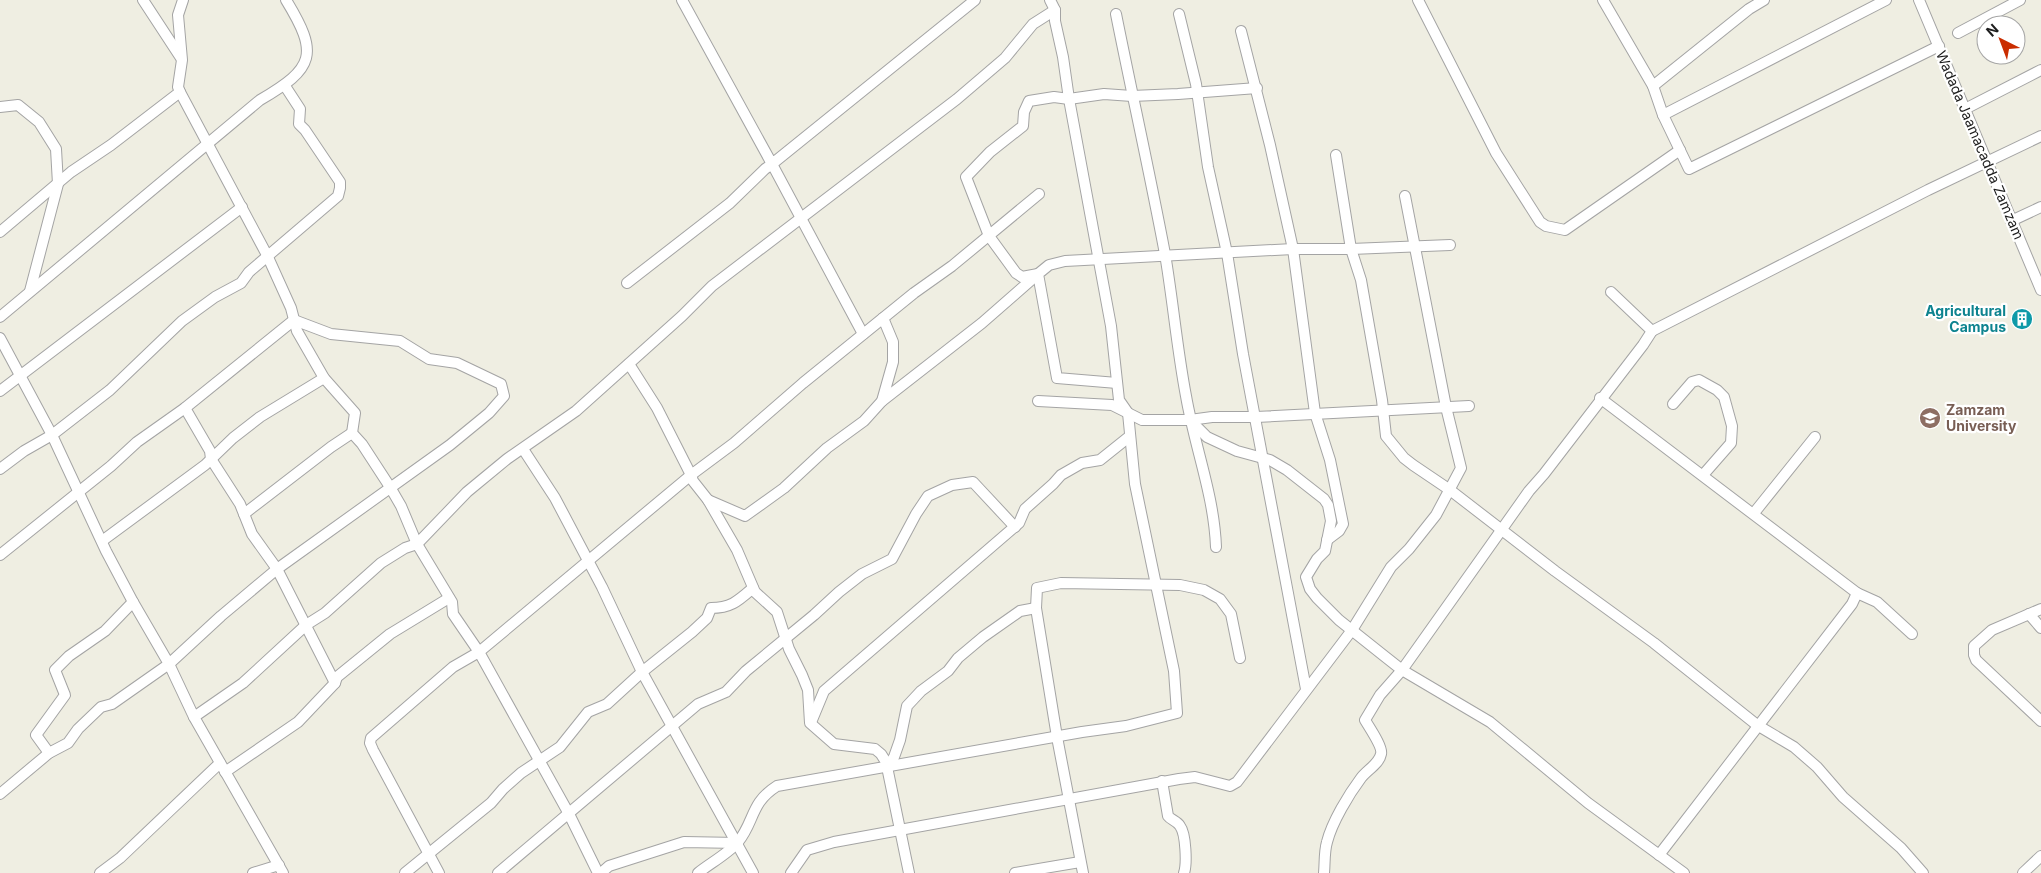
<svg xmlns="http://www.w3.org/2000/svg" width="2041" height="873" font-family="Inter,sans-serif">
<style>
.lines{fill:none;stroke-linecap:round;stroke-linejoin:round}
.minor-casing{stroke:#a4a4a4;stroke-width:12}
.minor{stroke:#fff;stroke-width:10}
.labels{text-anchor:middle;stroke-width:4.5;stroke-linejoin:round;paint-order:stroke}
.street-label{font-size:14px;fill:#1d1d1d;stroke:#fff}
.culture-label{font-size:14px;font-weight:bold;fill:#0d838f;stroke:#fff;text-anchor:end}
.education-label{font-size:14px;font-weight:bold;fill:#785e54;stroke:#fff;text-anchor:start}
</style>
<rect width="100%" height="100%" fill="#efeee2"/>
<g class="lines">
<!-- minor casing -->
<g class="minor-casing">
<g id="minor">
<polyline points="143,0 181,58"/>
<polyline points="682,0 772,164 975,0"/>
<polyline points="1418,0 1496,153 1540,222 1546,226 1565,230 1680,150"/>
<polyline points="1603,0 1653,86 1663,115 1689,169 1939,46"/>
<polyline points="1919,0 2041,290"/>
<path d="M1116,14C1132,94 1150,174 1165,254C1173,301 1177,349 1186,396C1195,448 1214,495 1216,547"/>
<polyline points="1179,14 1196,84 1208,167 1227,253 1243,354 1306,689"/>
<polyline points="1241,31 1270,145 1293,249 1315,413 1330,460 1343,524 1339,531 1327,540"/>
<polyline points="1958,33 2020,0"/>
<polyline points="1653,86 1749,9 1764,0"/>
<polyline points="180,92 267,255 291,308 297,331 324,378 355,413 352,433 362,444 390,487 401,506 417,544 452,602 453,614 479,652 569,814 598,873"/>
<polyline points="0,107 18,105 39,122 56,149 58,184 30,291"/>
<polyline points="1965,109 2041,70"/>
<polyline points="1663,115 1886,0"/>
<polyline points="1336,155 1351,249 1361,280 1382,400 1386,436 1404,458 1413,465 1450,490 1555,571 1654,643 1757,725 1794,747 1817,767 1843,797 1901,848 1923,873"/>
<polyline points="2011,221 2041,207"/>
<polyline points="0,232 71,172 111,145 180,92 178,87 182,60 178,15 183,0"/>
<polyline points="627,283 730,203 765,169 772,164 863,334"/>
<path d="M0,317L260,100C315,68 319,54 286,0"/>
<polyline points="1652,331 1928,190 2041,136"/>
<polyline points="0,338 52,435 106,551 133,602 169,664 194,717 283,873"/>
<polyline points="629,364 657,408 691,475 693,481 708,500 737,550 755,592 777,612 789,649 802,675 808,690 810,723 834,744 875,749 881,754 886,762 909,873"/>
<polyline points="1117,383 1057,378 1038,274 1049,265 1065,261 1293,249 1351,249 1450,245"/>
<polyline points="0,391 242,207"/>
<polyline points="1600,398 1857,593"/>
<polyline points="882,401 982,323 1038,274 1022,277 1016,273 989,236 966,177 990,152 1023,126 1024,112 1029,101 1054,97 1069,99 1104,94 1132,96 1178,94 1257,88"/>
<polyline points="1038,401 1112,405 1142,420 1190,420 1207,437 1237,451 1270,460 1287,470 1324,499 1328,505 1331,521 1325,551 1317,559 1306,577 1310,589 1317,598 1339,620 1383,655 1402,670 1490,722 1588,803 1684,873"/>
<polyline points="1673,404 1692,382 1699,380 1717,390 1724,397 1732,426 1731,443 1703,475"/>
<polyline points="185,408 210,451 211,459 240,504 252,534 277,569 335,683"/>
<polyline points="1190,420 1212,417 1256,417 1469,406"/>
<polyline points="523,449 555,498 602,587 642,672 753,873"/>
<polyline points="0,469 24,451 52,435 110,390 182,321 215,297 241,283 249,272 338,196 340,188 340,182 305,130 299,124 300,109 285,86"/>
<polyline points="708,500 745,516 784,488 827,448 864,421 882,401 893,362 893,342 883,318"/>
<polyline points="1754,513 1815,437"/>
<polyline points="244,514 331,447 352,433"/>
<polyline points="102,541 205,465 233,438 260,417 324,378"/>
<polyline points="0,555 111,466 137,442 185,408 294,320 331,334 400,341 429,359 457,363 501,384 504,396 489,413 450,445 277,569 221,616 169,664 112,704 101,707 78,729 68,743 49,753 0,794"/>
<polyline points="2041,609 1992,630 1974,646 1974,655 1976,660 2041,721"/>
<polyline points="2029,614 2041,628"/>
<polyline points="194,717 243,683 306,625 325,613 381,563 405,548 417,544 467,492 507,459 576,411 682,316 712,286 957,99 1005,58 1033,24 1055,10"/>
<polyline points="812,720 824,691 1019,523 1025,509 1053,484 1061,475 1082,463 1100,460 1130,436"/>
<polyline points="49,753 36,735 65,695 55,670 69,656 105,631 133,602"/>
<polyline points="887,768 894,757 900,740 907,706 921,691 948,671 958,658 983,637 1020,611 1036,608"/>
<polyline points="225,772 298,722 335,683 337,677 390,634 449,598"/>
<path d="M1162,781L1168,816C1171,820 1177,821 1180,826C1186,834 1187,864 1184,873"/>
<polyline points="1659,855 1852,604 1857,593 1877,602 1912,634"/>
<polyline points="100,873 120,858 220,763"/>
<polyline points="253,873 279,865"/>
<path d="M405,873L491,803L503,789L521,773L560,747L588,712L607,704L642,672L692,632L707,618L711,608C731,608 738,601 753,588"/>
<polyline points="439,873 373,750 370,743 371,738 453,667 479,652 691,475 734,443 803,383 914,293 952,266 1039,194"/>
<polyline points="498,873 698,704 726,692 746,671 814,615 839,592 862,574 892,559 916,514 928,496 952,485 973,482 1015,527"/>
<polyline points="601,873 609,866 684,842 738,843"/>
<path d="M698,873C709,864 729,853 738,842C755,821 750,803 777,786L1082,732L1126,726L1177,713L1174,671L1135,484L1128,413L1119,400L1111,326L1069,99L1063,57L1055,21V10L1050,0"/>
<polyline points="791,873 807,850 834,842 1179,779 1195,777 1230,786 1237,782 1352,630 1391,567 1409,549 1436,515 1461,468 1446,407 1405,196"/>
<polyline points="1015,873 1080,862"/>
<polyline points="1083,873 1057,737 1036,608 1037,588 1061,583 1180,585 1204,590 1220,599 1231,614 1240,658"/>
<path d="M1324,873C1325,863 1324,852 1327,842C1332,822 1349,794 1361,778C1367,770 1379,764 1381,754C1383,747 1369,727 1365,720L1380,695L1402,670L1529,491L1544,474L1643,345L1652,331L1611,292"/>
<polyline points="2023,873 2041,856"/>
</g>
</g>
<!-- minor -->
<use href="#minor" class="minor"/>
</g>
<!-- icons -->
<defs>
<g id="building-disc" transform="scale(1.125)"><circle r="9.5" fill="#0f9aa8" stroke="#fff"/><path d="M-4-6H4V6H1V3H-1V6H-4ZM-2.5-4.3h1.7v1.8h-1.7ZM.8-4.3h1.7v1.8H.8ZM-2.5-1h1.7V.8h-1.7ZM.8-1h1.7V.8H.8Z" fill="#fff"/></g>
<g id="university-disc" transform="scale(1.125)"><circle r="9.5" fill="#8d6e63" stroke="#fff"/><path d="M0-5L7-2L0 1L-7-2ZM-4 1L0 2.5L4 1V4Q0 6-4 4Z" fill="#fff"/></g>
</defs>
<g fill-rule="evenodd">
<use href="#building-disc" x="2022" y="319"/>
<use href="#university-disc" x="1930" y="418"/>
</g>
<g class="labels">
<!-- street labels -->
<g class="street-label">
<text transform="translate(1980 145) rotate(67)" y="5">Wadada Jaamacadda Zamzam</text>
</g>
<!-- culture labels -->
<g class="culture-label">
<text x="2006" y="316">Agricultural<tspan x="2006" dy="16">Campus</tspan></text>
</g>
<!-- education labels -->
<g class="education-label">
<text x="1946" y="415">Zamzam<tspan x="1946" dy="16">University</tspan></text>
</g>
</g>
<!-- north arrow -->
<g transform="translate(2001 40) rotate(318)"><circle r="24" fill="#ffffff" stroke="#a5a5a5"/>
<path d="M0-4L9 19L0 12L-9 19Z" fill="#ca2d00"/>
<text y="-8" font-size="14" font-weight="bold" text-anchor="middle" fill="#1d1d1d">N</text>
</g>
</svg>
